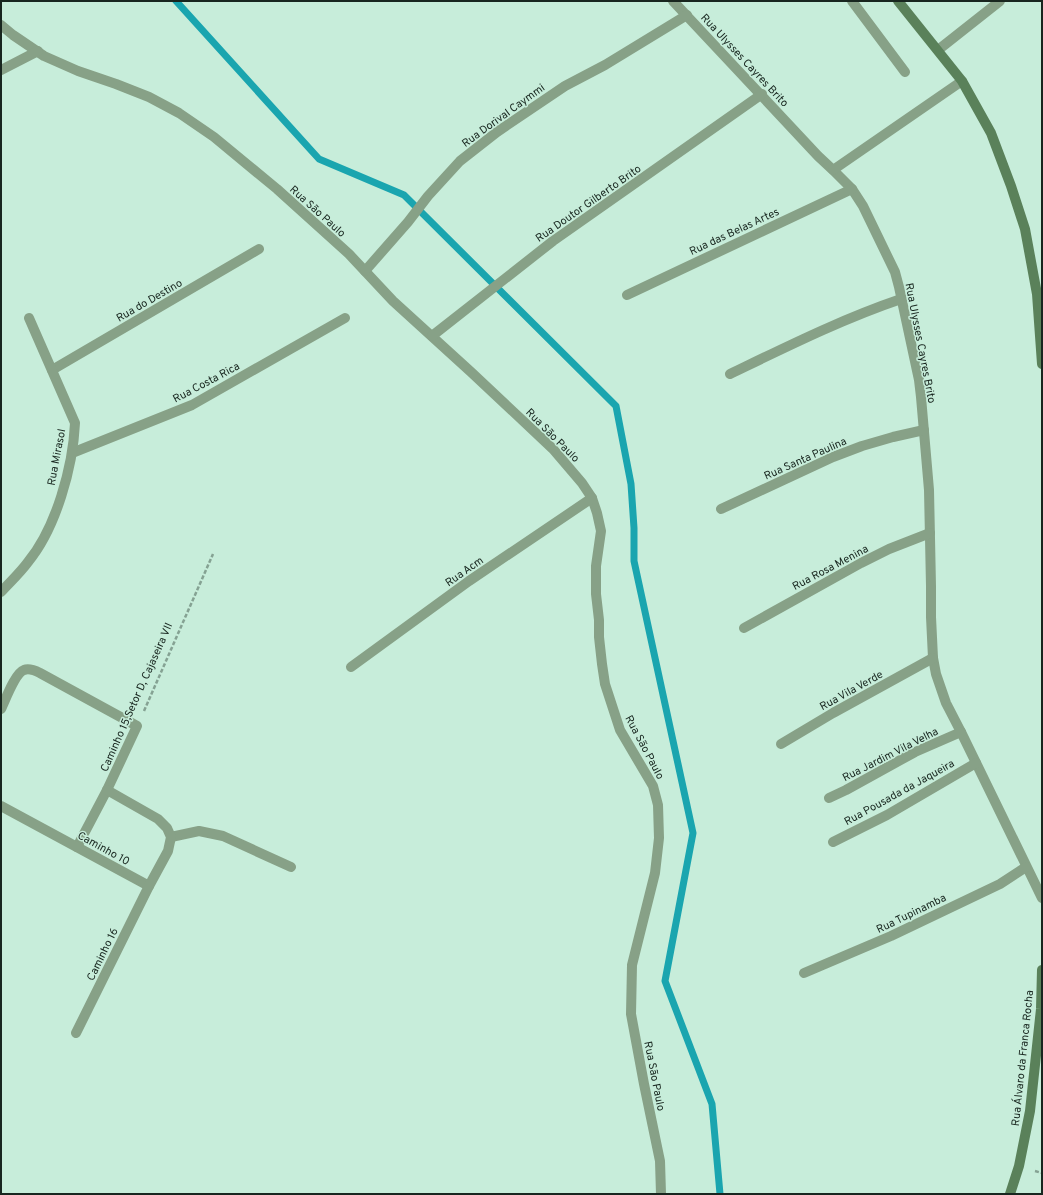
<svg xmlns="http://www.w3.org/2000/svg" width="1043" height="1195" font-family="Overpass,sans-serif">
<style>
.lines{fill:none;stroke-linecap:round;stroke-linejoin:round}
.stream{stroke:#1aa5af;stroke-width:7}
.path{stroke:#85a293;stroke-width:2.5;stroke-dasharray:4 2;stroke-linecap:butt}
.lane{stroke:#87a187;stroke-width:10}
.street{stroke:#87a187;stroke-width:10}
.secondary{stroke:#5a815a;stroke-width:10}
.labels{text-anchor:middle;stroke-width:3;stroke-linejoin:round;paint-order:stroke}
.street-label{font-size:11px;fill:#18261f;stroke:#c7edda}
</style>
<rect width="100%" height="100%" fill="#c7edda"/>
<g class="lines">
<!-- stream -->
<polyline class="stream" points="176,1 319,159 404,195 616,406 631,484 634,528 634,561 693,833 665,981 712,1104 720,1194"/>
<!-- path -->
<g class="path">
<polyline points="144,711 213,554"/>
<polyline points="1035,1171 1042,1173"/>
</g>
<!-- lane -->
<g class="lane">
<polyline points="852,1 905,72"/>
<polyline points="171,837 199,831 223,836 291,867"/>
</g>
<!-- street -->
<g class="street">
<polyline points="673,1 818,156 833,170 852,189 863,206 895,272 899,287 919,380 921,397 929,490 931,586 931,617 933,658 936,674 946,703 961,732 1042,898"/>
<polyline points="1,25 13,35 44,56 78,71 116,84 149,97 179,113 214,137 277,189 349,254 393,301 471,372 553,449 582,483 592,498 597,513 601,531 596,566 596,594 599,620 599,637 602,664 605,684 620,730 653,786 658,805 659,838 655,873 632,965 631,1014 644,1084 660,1161 661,1194"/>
<polyline points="938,50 1000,1"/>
<polyline points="1,70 38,51"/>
<polyline points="833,170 962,81"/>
<polyline points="365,271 408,222 428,196 460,161 497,132 565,86 605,65 687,15"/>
<polyline points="627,295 852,189"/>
<polyline points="432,336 553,241 762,94"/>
<polyline points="52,370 259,249"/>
<path d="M730,374C786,347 842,319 901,299"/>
<polyline points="72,453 192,405 345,318"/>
<polyline points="721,509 833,457 862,446 893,437 924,430"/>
<path d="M1,592C10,582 20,573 28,562C56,528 73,467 75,423L29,318"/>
<polyline points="744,628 861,563 889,549 930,533"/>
<polyline points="351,667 469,581 592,498"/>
<path d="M1,709C5,701 15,673 24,670C29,668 36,671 40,673L137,726L107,790L77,847"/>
<polyline points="781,744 833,713 933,658"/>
<polyline points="829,798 846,790 915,752 961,732"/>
<polyline points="1,806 149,886"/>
<polyline points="833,842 887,815 976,763"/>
<polyline points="804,973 891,936 1000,884 1026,867"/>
<polyline points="76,1033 149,886 168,851 171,837 167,828 158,819 107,790"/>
</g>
<!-- secondary -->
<g class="secondary">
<polyline points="898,1 962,81 991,133 1011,186 1025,229 1037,294 1042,364"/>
<polyline points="1010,1194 1019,1166 1030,1111 1041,1009 1042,970"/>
</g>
</g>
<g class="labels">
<!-- street labels -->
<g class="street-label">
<text transform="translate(745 60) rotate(47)" y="4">Rua Ulysses Cayres Brito</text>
<text transform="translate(503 115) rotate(-36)" y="4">Rua Dorival Caymmi</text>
<text transform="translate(588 203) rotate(-35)" y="4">Rua Doutor Gilberto Brito</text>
<text transform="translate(318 211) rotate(42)" y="4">Rua São Paulo</text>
<text transform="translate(734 231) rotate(-25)" y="4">Rua das Belas Artes</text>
<text transform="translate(149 300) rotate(-30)" y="4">Rua do Destino</text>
<text transform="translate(921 343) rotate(79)" y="4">Rua Ulysses Cayres Brito</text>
<text transform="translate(206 382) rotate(-28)" y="4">Rua Costa Rica</text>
<text transform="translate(553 435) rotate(45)" y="4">Rua São Paulo</text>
<text transform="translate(56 457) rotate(-79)" y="4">Rua Mirasol</text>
<text transform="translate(805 458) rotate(-24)" y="4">Rua Santa Paulina</text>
<text transform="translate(830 567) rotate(-28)" y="4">Rua Rosa Menina</text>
<text transform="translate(464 571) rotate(-35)" y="4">Rua Acm</text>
<text transform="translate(851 690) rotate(-29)" y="4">Rua Vila Verde</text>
<text transform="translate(136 697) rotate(-66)" y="4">Caminho 15,Setor D, Cajaseira VII</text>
<text transform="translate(645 747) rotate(62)" y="4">Rua São Paulo</text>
<text transform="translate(890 754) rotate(-27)" y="4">Rua Jardim Vila Velha</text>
<text transform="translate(899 792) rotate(-29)" y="4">Rua Pousada da Jaqueira</text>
<text transform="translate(104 848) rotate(29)" y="4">Caminho 10</text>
<text transform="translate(911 913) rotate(-26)" y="4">Rua Tupinamba</text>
<text transform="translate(102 954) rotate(-64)" y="4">Caminho 16</text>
<text transform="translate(1022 1058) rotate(-84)" y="4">Rua Álvaro da Franca Rocha</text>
<text transform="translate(655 1076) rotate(79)" y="4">Rua São Paulo</text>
</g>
</g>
<!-- border -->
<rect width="1043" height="1195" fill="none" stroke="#18261f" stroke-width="4"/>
</svg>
